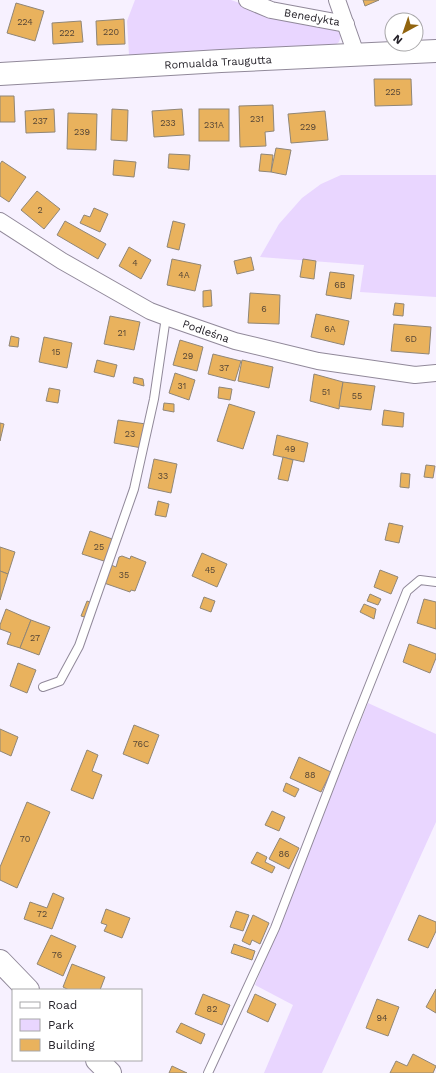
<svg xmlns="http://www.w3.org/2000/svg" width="436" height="1073" font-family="'Work Sans',sans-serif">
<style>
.green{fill:#e9d6ff}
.building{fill:#e9b25d;stroke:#908677}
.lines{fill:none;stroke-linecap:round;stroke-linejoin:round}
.lane-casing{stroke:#91899a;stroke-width:10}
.street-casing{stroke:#91899a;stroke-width:18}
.secondary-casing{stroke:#91899a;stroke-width:24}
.lane{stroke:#fff;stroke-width:8}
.street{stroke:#fff;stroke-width:16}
.secondary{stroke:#fff;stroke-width:22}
.labels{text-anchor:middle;stroke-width:4;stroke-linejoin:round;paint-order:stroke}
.number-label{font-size:9px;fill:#564636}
.street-label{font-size:11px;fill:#252229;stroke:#fff}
</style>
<rect width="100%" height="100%" fill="#f7f1ff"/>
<!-- green -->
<g class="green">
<polygon points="135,0 231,0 267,13 339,30 341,35 339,42 335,45 129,55 127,21"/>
<polygon points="341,175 436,175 436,297 360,292 364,265 260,257 279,224 302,198 321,184"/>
<polygon points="368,703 436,734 436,822 322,1073 264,1073 293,1005 255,985"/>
</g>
<!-- building -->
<g class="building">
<polygon points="363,0 379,0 365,6"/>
<polygon points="16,3 44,11 35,41 7,33"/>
<polygon points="124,19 125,44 97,45 96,21"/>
<polygon points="81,21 83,42 53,44 52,23"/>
<polygon points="374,79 411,79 412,105 375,106"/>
<polygon points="0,96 14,96 15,122 0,122"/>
<polygon points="273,105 274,131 265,132 266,146 240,147 239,106"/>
<polygon points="54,109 55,132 26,133 25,111"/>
<polygon points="112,109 128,110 127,141 111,140"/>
<polygon points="182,109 184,135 154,137 152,111"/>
<rect x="199" y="109" width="30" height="32"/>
<polygon points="325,111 328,140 291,143 288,114"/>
<polygon points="68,113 97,114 96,150 67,149"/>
<polygon points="276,148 291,150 286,175 271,172"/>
<polygon points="169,154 190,155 189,170 168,168"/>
<polygon points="261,154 273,155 271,172 259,171"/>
<polygon points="114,160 136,162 134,177 113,175"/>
<polygon points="2,161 26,177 9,202 0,196 0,164"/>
<polygon points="37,191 60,209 44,229 21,210"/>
<polygon points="94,208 108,214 100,232 80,223 84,215 90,217"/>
<polygon points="65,221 106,244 98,259 57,235"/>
<polygon points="173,221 185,224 179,250 167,247"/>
<polygon points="129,247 151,260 141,279 119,266"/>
<polygon points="251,257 254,270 237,274 234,261"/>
<polygon points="172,259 201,265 195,291 167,285"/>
<polygon points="303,259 316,261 314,279 300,277"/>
<polygon points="330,272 354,275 351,299 326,295"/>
<polygon points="211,290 212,306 203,307 203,291"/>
<polygon points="250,293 280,295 279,324 248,323"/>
<polygon points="395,303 404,304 403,316 393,315"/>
<polygon points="316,314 349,321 344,345 311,337"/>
<polygon points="110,316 140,322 134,350 104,344"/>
<polygon points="394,324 431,327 429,354 391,351"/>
<polygon points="11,336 19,338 18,347 9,346"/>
<polygon points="44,337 72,343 67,368 39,362"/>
<polygon points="180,340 203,347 197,371 173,365"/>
<polygon points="213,354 241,361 235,381 208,374"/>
<polygon points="97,360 117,365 114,377 94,372"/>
<polygon points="242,360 273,367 269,388 238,381"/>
<polygon points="175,373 195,380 189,400 169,393"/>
<polygon points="314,374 343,382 339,409 310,401"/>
<polygon points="134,377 143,379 144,386 133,383"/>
<polygon points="343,382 375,386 371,410 339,406"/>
<polygon points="219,387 232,389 230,400 218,398"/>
<polygon points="49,388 60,390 58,403 46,401"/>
<polygon points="164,403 174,404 174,412 163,410"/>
<polygon points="229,404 255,412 243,449 217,441"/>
<polygon points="384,410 404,413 403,427 382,425"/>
<polygon points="118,420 146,424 142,448 114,443"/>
<polygon points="0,423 4,424 0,441"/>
<polygon points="277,435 308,443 304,462 273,455"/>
<polygon points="283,457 293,460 288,481 278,479"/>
<polygon points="154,459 177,464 171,493 148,488"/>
<polygon points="426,465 435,466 433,478 424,477"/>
<polygon points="401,473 410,474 409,488 400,487"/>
<polygon points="158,501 169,504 166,517 155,515"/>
<polygon points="389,523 403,526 399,543 385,540"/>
<polygon points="90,531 115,540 107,562 82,554"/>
<polygon points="0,547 15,552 8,574 0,571"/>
<polygon points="202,553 227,564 217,587 192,576"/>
<polygon points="122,556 130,559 131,556 146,562 135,591 131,590 130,592 104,583 111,565 116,567 119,557"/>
<polygon points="380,570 398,577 391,594 374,587"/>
<polygon points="0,571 8,574 0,600"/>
<polygon points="370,594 381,599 378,605 367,601"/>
<polygon points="204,597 215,601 211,612 200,608"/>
<polygon points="424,599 436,602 436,629 417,623"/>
<polygon points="87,601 93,603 88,618 81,616"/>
<polygon points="364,604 376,609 374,619 360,612"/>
<polygon points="6,609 31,620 20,648 7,644 11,633 0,629 0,625"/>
<polygon points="31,620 50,627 39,655 20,648"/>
<polygon points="409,644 436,654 436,658 430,673 403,662"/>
<polygon points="18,663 36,670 27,693 10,686"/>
<polygon points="134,725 159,735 148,764 123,754"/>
<polygon points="0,729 18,737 11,756 0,751"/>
<polygon points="87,750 98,755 92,771 102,775 93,799 71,790"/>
<polygon points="299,757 331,772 321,792 290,778"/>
<polygon points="286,783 299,789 295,797 283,791"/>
<polygon points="27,802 50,812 17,888 0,880 0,867"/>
<polygon points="272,811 285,817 279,831 265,825"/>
<polygon points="280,838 299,848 289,869 269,859"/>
<polygon points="257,852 267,857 265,862 275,867 272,873 251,863"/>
<polygon points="53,893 64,898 52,929 24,919 30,902 47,908"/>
<polygon points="106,909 130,918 122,938 104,931 107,925 101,923"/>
<polygon points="236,911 249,915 243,931 230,927"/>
<polygon points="253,915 269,923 260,944 252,940 250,945 242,941"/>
<polygon points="419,915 436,922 436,931 428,948 408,940"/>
<polygon points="51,935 76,946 63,976 37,964"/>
<polygon points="234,944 255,951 252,960 231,953"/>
<polygon points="72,964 105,977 100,990 69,990 63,987"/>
<polygon points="436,989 436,1013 426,1007"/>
<polygon points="203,994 230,1005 222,1025 195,1014"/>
<polygon points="255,994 276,1004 268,1022 247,1012"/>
<polygon points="377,999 399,1007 388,1036 366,1028"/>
<polygon points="181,1023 205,1034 201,1044 176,1032"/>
<polygon points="413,1054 436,1066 433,1073 390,1073 396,1061 407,1066"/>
<polygon points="172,1066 187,1073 169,1073"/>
</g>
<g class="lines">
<!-- lane casing -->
<g class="lane-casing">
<g id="lane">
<polyline points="43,687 60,681 79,646 134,489 154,399 166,317"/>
<polyline points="208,1073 275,928 348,739 407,591 420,580 436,582"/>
</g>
</g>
<!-- street casing -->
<g class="street-casing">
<g id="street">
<polyline points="247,0 271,10 346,24"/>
<polyline points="337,0 356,54"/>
<polyline points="0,221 62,261 150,311 166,317 235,341 318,361 415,375 436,373"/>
</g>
</g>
<!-- secondary casing -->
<g class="secondary-casing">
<g id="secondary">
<polyline points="0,74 221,61 436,51"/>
<polyline points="0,961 28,990"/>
<polyline points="97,1060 110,1073"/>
</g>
</g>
<!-- lane -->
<use href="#lane" class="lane"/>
<!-- street -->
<use href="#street" class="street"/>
<!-- secondary -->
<use href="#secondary" class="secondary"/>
</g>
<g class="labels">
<!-- number labels -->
<g class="number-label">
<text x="25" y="25">224</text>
<text x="111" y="35">220</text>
<text x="67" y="36">222</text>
<text x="393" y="95">225</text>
<text x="257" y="122">231</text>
<text x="40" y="124">237</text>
<text x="168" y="126">233</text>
<text x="214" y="128">231A</text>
<text x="308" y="130">229</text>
<text x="82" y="135">239</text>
<text x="40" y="213">2</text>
<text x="135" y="266">4</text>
<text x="184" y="278">4A</text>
<text x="340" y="288">6B</text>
<text x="264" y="312">6</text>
<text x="330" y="332">6A</text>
<text x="122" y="336">21</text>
<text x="411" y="342">6D</text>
<text x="56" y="355">15</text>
<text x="188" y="359">29</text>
<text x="224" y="371">37</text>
<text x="182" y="389">31</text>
<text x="326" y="395">51</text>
<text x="357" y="399">55</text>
<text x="130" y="437">23</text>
<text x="290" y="452">49</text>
<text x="163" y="479">33</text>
<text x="99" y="550">25</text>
<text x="210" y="573">45</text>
<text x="124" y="578">35</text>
<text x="35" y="641">27</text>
<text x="141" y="747">76C</text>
<text x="310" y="778">88</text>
<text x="25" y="842">70</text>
<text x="284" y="857">86</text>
<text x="42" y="917">72</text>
<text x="57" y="958">76</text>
<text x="212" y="1012">82</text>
<text x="382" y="1021">94</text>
</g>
<!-- street labels -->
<g class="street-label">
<text transform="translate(312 17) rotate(10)" y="4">Benedykta</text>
<text transform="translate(218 62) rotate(-3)" y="4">Romualda Traugutta</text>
<text transform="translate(206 331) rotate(19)" y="4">Podleśna</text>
</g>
</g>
<!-- legend -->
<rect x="12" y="989" width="130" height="72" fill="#ffffff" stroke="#a8a7a9"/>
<rect x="20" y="1002" width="20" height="6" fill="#ffffff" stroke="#a8a7a9"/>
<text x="48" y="1009" font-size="12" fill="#252229">Road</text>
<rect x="20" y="1019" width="20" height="12" fill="#e9d6ff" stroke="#a8a7a9"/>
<text x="48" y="1029" font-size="12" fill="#252229">Park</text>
<rect x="20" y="1039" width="20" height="12" fill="#e9b25d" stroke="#a8a7a9"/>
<text x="48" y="1049" font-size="12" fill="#252229">Building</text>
<!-- north arrow -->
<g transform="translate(404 32) rotate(220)"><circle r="19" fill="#ffffff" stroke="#a8a7a9"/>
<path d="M0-3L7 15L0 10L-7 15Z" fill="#91640e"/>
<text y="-6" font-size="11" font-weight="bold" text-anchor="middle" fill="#252229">N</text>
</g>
</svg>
